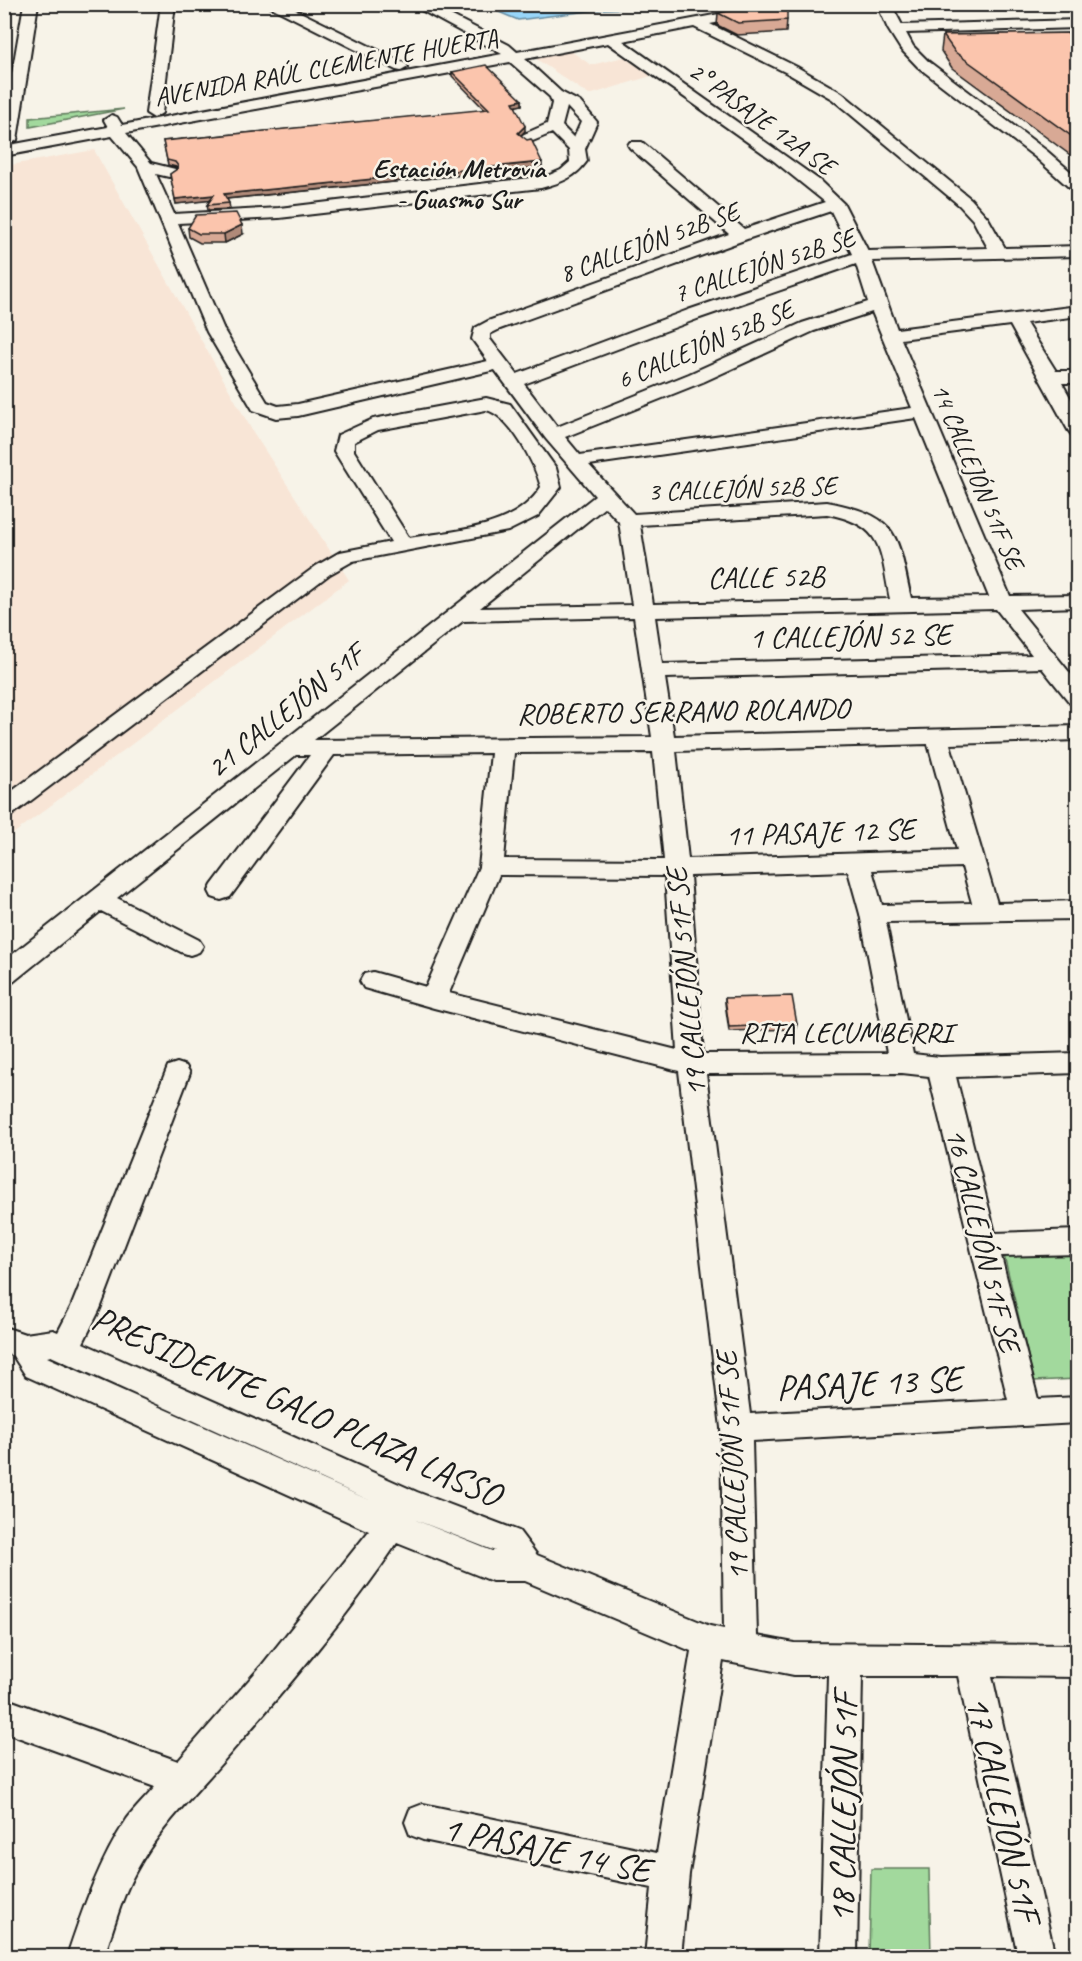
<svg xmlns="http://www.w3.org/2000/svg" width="1082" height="1961" font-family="Caveat,sans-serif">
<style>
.built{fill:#f8e5d6}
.green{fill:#a2d99d;stroke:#5f7a5c;stroke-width:1.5}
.water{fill:#98d6f9;stroke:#668ca1;stroke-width:1.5}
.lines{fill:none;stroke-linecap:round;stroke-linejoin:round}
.minor-casing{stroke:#1c1c1c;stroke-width:4}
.minor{fill:#f7f3e8;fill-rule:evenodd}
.wall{fill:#d8a995;stroke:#1c1c1c;stroke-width:1.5}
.shaded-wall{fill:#b08a79;stroke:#1c1c1c;stroke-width:1.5}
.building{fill:#fbc5ad;stroke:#1c1c1c;stroke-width:1.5}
.labels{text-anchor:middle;stroke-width:5;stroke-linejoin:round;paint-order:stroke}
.far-street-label{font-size:26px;fill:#1c1c1c;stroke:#f7f3e8}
.far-quarter-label{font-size:27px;font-weight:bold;fill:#1c1c1c;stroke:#f7f3e8}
.street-label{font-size:30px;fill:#1c1c1c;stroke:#f7f3e8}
.near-street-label{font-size:36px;fill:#1c1c1c;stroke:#f7f3e8}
</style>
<rect width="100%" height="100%" fill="#f7f3e8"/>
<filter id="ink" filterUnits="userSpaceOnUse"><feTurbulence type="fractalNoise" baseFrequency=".0167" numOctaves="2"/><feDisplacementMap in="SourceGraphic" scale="12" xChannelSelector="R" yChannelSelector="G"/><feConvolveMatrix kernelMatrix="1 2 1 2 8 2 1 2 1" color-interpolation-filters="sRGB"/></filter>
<g filter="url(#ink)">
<!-- built -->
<g class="built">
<polygon points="568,49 591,65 624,57 651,76 589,95 532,56"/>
<polygon points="94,150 253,432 349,580 5,840 5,166"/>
</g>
<!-- green -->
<g class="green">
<polygon points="124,109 30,127 30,118"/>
<polygon points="1077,1251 1077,1379 1034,1381 1004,1255"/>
<polygon points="871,1869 929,1869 931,1956 869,1956"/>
</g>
<!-- water -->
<polygon class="water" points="482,5 640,5 632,8 604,9 518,20"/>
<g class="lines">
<!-- minor casing -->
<g class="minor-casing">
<g id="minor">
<polygon points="24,4 38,4 17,140 9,145 4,144 4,120"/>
<polygon points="161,4 175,4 162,113 154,118 146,113"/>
<polygon points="265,4 284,4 406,64 408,67 401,71 396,70"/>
<path d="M410,4H429L509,45L517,52L772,4H804L797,8L710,24L797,67L842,93L971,199L988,218L1005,248L1078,246V256L872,261L897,329L1078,306V316L1026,323L1056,371H1078V383H1062L1078,411V436L1071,434L1068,430L1010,325L901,339L1010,596L1078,595V607L1018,609L1078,683V705L1070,703L1042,668L665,678L674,736L1078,726V740L950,744L997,903L1078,901V919L886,922L913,1054L940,1057L1078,1053V1073L956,1077L995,1233L1078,1230V1254L1001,1256L1038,1399L1078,1397V1423L752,1441L757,1636L794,1643L1078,1645V1677L992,1676L1055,1956H1018L958,1676H862L857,1956H820L828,1675H794L723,1661L689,1874L681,1956H645L652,1888L423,1840L410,1835L405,1822L410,1809L423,1804L657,1853L691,1651L525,1581H492L397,1543C348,1616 290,1684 233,1750C200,1789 160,1826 136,1871C121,1898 114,1928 104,1956H67C83,1908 99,1861 127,1819C135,1808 146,1798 155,1787L4,1732V1698L178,1761L262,1665L369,1531L26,1376L13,1356L4,1352V1327L25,1334L53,1330L58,1332L71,1307L168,1066L177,1063L186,1066L190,1073L100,1309L83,1343L417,1492L519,1531L537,1555L710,1626L724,1629L721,1428L679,1071L434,1008L364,988L360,981L364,974L373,972L426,987L479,867L491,753L334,755L230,897L221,900L212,897L209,891L212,885L310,755H296L117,898L199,940L203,946L199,952L190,955L181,952L101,911L13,982L4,984V961L595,496L546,439L495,370L298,416L276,418L253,410L207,332L138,167L112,136L4,156V146L108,127L104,120L112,115L117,117L122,125L502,54ZM694,27L787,73L832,99L959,205L973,220L988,248L868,251L844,204L819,180L623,41ZM608,43L774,161L825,202L744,229L642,142H630L628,145L630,148L729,234L488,321L475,328L472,339L488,361L298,404L278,406L267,402L225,332L178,223L279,218L541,188C560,183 575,178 587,161L585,149L597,122L580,102L561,92L525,59ZM510,62L550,97L552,103L547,124L522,135L520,138L528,143L552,133L569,150L570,162L561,170L547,176L279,208L174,214L156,174L169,177L177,172L175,169L151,163L126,133ZM567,107L581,122L574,138L562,126ZM831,211L852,254L688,310L517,374L490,339V334L500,329L747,239ZM856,264L868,302L802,323L689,374L557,427L524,384L700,318ZM872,312L912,408L580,455L565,437L703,382L814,331ZM916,418L989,597L911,598C897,533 899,516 827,502L634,514L589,465ZM605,507L619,522L632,605L480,608ZM827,514C884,525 880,549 890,599L653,604L640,525ZM996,609L1032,655L662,664L655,617ZM634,617L652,737L314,740L463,621ZM928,744L957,850L688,859L676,751ZM653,752L664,860L504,859L514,753ZM962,867L972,903L882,905L872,870ZM848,871L860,914L887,1053L703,1054L690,876ZM499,875L665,876L677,1050L449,993ZM902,1073L929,1076L1008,1400L750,1414L706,1074ZM51,1356L371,1501L47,1357ZM413,1519L495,1551H492Z"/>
<polygon points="877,4 891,4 902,25 1078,20 1078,28 906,33 913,46 928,61 1047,151 1078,178 1078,192 1072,190 1035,157 918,67 900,48 888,29"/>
<path d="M486,398L510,404L556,468L561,487L538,516L508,531L353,561L330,574L12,815L4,817V797L316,566L340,552L391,542L334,451L338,435L373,419ZM486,410C510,415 535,464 541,487C514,530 454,530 409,538L354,451V442L378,430Z"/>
</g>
</g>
<!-- minor -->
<use href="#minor" class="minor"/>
</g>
<!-- wall -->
<g class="wall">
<polygon points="718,13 787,20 786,32 737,35 717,25"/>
<polygon points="1077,33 1077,157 1073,157 952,68 941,51 943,35"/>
<polygon points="452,72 522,100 522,105 515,106 525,131 521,136 542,167 227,199 229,203 230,209 208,210 207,205 210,200 176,204 170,174 177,169 176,167 168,165 163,141 485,110 452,76"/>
<polygon points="188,228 243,234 225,243 200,243 189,237"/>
<polygon points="725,998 797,1024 796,1029 729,1031 725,1003"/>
</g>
<!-- shaded-wall -->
<g class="shaded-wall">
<polygon points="522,100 522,105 513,107 513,102"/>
<polygon points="525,126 525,131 518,138 518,133"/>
<polygon points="542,162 542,167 225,199 224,194"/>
<polygon points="214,195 214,200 176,204 175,199"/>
<polygon points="242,225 243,234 225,243 224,234"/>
</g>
<!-- building -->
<g class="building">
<polygon points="764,4 787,4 787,20 738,23 718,13"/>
<polygon points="1077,33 1077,140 955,52 943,35"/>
<polygon points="486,65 522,100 513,102 525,126 518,133 527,140 531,139 542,162 224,194 229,203 207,205 214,195 175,199 170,174 177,169 178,166 175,162 167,160 163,141 489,109 452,72"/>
<polygon points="236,213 242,225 224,234 199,234 188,228 196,215"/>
<polygon points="792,996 797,1024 729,1027 725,998"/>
</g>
</g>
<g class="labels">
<!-- far-street labels -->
<g class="far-street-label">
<text transform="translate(326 67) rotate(-10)" y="9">AVENIDA RAÚL CLEMENTE HUERTA</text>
<text transform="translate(762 118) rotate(36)" y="9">2° PASAJE 12A SE</text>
<text transform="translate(649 242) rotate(-20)" y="9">8 CALLEJÓN 52B SE</text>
<text transform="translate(764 265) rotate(-18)" y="9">7 CALLEJÓN 52B SE</text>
<text transform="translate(705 344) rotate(-23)" y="9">6 CALLEJÓN 52B SE</text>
<text transform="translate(978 476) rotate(67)" y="9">14 CALLEJÓN 51F SE</text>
<text transform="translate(742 488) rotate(-2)" y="9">3 CALLEJÓN 52B SE</text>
</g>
<!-- far-quarter labels -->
<g class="far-quarter-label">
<text x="459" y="177">Estación Metrovía<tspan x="459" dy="31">- Guasmo Sur</tspan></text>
</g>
<!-- street labels -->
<g class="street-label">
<text transform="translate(766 577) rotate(-1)" y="10">CALLE 52B</text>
<text transform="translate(850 636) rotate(-1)" y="10">1 CALLEJÓN 52 SE</text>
<text transform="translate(285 711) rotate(-39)" y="10">21 CALLEJÓN 51F</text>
<text transform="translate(683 711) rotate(-1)" y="10">ROBERTO SERRANO ROLANDO</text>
<text transform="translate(820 832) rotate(-2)" y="10">11 PASAJE 12 SE</text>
<text transform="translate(686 982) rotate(-95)" y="10">19 CALLEJÓN 51F SE</text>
<text x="846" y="1042">RITA LECUMBERRI</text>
<text transform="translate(983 1240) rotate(76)" y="10">16 CALLEJÓN 51F SE</text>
<text transform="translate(732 1466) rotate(-93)" y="10">19 CALLEJÓN 51F SE</text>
</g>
<!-- near-street labels -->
<g class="near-street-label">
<text transform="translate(869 1382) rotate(-3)" y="13">PASAJE 13 SE</text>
<text transform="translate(297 1405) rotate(24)" y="13">PRESIDENTE GALO PLAZA LASSO</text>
<text transform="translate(842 1808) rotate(-89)" y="13">18 CALLEJÓN 51F</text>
<text transform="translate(1004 1808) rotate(77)" y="13">17 CALLEJÓN 51F</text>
<text transform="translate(547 1848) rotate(12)" y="13">1 PASAJE 14 SE</text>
</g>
</g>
<!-- margin -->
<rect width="1082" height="1961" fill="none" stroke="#f7f3e8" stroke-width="24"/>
<rect x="12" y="12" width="1058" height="1937" fill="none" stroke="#1c1c1c" stroke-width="2" filter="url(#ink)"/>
</svg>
